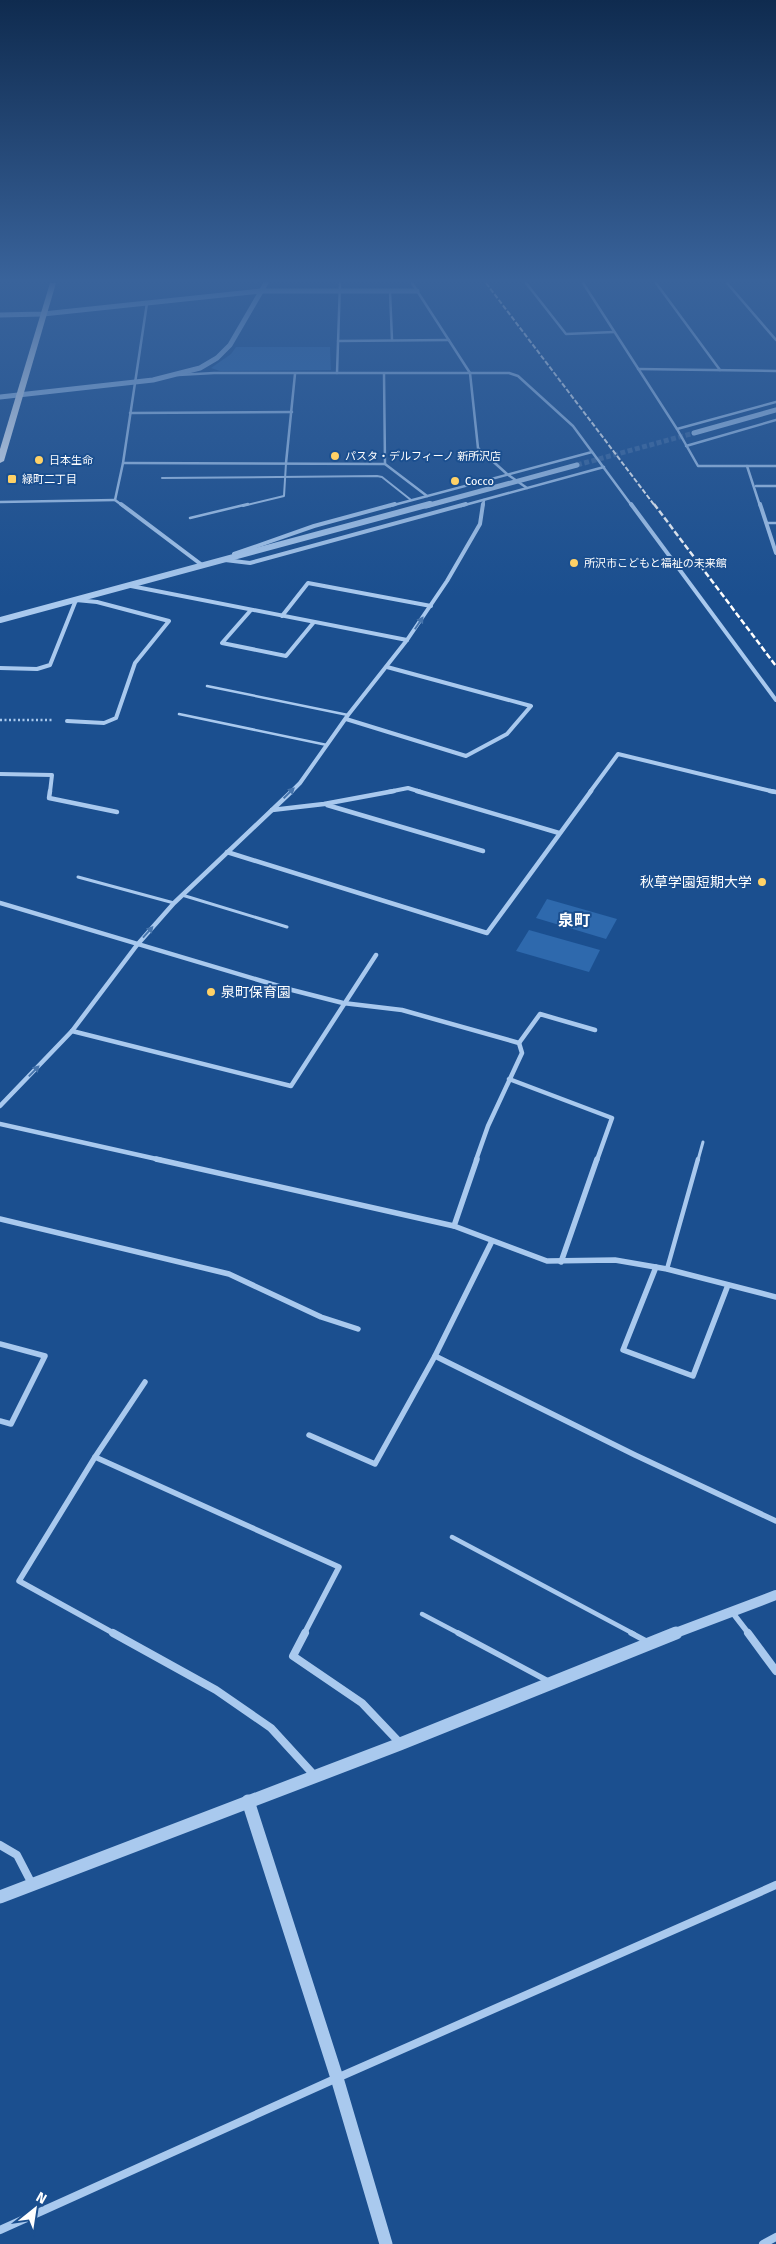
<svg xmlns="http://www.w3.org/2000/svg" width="776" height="2244" font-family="'Fira Sans','Noto Sans JP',sans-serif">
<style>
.green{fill:#2e69ad}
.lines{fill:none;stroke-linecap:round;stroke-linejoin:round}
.tertiary-tunnel{stroke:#3d69a0;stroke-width:5;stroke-dasharray:5 2.5;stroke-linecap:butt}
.path{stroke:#a9c9ee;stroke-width:2.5;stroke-dasharray:2 2.5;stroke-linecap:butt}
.service-far4{stroke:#a9c9ee;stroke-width:2}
.service-far3{stroke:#a9c9ee;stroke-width:2.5}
.service-far2{stroke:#a9c9ee;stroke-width:3}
.service-far1{stroke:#a9c9ee;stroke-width:4.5}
.service{stroke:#a9c9ee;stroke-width:5.5}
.minor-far4{stroke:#a9c9ee;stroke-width:2.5}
.minor-far3{stroke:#a9c9ee;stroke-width:4}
.minor-far2{stroke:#a9c9ee;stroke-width:4.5}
.minor-far1{stroke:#a9c9ee;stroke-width:5.5}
.minor{stroke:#a9c9ee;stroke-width:8}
.tertiary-far3{stroke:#a9c9ee;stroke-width:5}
.tertiary-far2{stroke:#a9c9ee;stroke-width:6}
.tertiary-far1{stroke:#a9c9ee;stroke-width:10}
.tertiary{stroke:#a9c9ee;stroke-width:13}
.primary{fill:#f0f6ff;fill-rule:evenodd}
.rail-far1{stroke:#fff;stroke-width:2;stroke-dasharray:5 2;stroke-linecap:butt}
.rail{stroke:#fff;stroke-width:2.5;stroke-dasharray:6 2.5;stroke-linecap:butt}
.oneway{fill:#4674ac}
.poi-dot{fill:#ffd166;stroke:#1b4f8f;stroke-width:2}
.labels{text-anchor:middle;stroke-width:4;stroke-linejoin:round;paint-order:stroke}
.far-poi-label{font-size:11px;fill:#fff;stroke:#1b4f8f;text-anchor:start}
.poi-label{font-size:14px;fill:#fff;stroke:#1b4f8f;text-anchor:end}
.quarter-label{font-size:16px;font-weight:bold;fill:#fff;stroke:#1b4f8f}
</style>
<rect width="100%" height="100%" fill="#1b4f8f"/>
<!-- green -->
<g class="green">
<polygon points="236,347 330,347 331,370 220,371 211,368 231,354"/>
<polygon points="547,899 617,919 606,939 536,918"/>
<polygon points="529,930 600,950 589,972 516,951"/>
</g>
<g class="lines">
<!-- tertiary-tunnel -->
<polyline class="tertiary-tunnel" points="577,465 694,433"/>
<!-- path -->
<polyline class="path" points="0,720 54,720"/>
<!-- service-far4 -->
<g class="service-far4">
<polyline points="162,478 377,476 382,477 411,500"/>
<polyline points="243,506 284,496 286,463"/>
</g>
<!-- service-far3 -->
<g class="service-far3">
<polyline points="190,518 248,504"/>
<polyline points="766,523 776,523"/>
<polyline points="207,686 348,715"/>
<polyline points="179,714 327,745"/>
</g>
<!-- service-far2 -->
<g class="service-far2">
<polyline points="78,877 174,903"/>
<polyline points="182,895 287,927"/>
<polyline points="698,1160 703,1142"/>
</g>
<!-- service-far1 -->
<g class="service-far1">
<polyline points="667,1269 698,1159"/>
<polyline points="452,1537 634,1634"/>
<polyline points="422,1614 460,1634"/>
</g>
<!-- service -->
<g class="service">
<polyline points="458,1633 548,1681"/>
<polyline points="631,1633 646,1641"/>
</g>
<!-- minor-far4 -->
<g class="minor-far4">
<polyline points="412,283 470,373 478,448 507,474 527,488"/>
<polyline points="526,283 566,334 614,332"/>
<polyline points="583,283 677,429 698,466 747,466 760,506"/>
<polyline points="656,283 720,370"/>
<polyline points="727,283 776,340"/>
<polyline points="390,291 392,340"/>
<polyline points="338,341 449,340"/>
<polyline points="638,369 776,371"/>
<polyline points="337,373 340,283"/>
<polyline points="384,374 385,464"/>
<polyline points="178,375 214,373 509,373 518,376 573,426 632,506"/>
<polyline points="130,413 292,412"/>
<polyline points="677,429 776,402"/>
<polyline points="686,446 776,420"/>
<polyline points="123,463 385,464 427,496"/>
<polyline points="286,463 295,374"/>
<polyline points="747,466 776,466"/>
<polyline points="756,486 776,486"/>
<polyline points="0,502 115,500"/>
<polyline points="123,506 115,500 123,463 147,303"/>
<polyline points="390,506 592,452"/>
<polyline points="461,506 604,467"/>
<polyline points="483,506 484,500"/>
</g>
<!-- minor-far3 -->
<g class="minor-far3">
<polyline points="121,504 202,565"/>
<polyline points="631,504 776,700"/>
<polyline points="760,504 776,553"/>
<polyline points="234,554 314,526 395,504"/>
<polyline points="225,560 250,563 466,504"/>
<polyline points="131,586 407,640"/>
<polyline points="251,610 222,643 286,656 314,622"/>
<polyline points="282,616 308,583 431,606"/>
<polyline points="0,668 37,669 50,665 76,600 97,602 169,621 135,663 116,718 104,723 67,721"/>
<polyline points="346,719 466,756 507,734 531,706 387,667"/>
<polyline points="0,774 52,775 50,792"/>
<polyline points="291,792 300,783 348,715 407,640 447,581 480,524 483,504"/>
<polyline points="388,792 408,788 421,792"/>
<polyline points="590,792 618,754 775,792"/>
</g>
<!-- minor-far2 -->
<g class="minor-far2">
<polyline points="50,791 49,798 117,812"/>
<polyline points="417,791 559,833"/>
<polyline points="770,791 776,792"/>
<polyline points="327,805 483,851"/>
<polyline points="272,810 324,804 394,791"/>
<polyline points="227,852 487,933 591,791"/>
<polyline points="0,903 292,990 343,1003 402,1010 519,1043 522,1053 488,1126 476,1160"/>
<polyline points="72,1031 291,1086 376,955"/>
<polyline points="519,1043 540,1014 595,1030"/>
<polyline points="509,1079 612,1118 597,1160"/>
<polyline points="0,1106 72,1031 137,945 174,903 292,791"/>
<polyline points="0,1124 161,1160"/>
</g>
<!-- minor-far1 -->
<g class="minor-far1">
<polyline points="156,1159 454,1226 547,1261 615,1260 667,1269 776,1297"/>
<polyline points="0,1219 229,1274 321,1317 358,1329"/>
<polyline points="454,1226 477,1159"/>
<polyline points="561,1262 597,1159"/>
<polyline points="656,1267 623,1350 693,1376 728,1285"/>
<polyline points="0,1344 45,1356 11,1424 0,1421"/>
<polyline points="435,1356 635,1455 776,1521"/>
<polyline points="309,1435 375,1464 435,1356 492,1241"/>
<polyline points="95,1457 339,1567 304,1634"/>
<polyline points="732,1612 749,1634"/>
<polyline points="115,1634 19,1581 95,1457 145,1382"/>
</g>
<!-- minor -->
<g class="minor">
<polyline points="113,1633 216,1690 271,1728 314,1775"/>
<polyline points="305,1633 293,1656 362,1703 399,1742"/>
<polyline points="748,1633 776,1671"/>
<polyline points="0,1845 17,1855 32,1884"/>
<polyline points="0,2230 337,2078 776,1885"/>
<polyline points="763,2244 776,2237"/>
</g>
<!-- tertiary-far3 -->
<g class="tertiary-far3">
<polyline points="0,315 43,314 261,291 417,291"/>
<polyline points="0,397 153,380 200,368 217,358 230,345 266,283"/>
<polyline points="694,433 776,410"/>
<polyline points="426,506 577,465"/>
</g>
<!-- tertiary-far2 -->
<polyline class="tertiary-far2" points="0,620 430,504"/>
<!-- tertiary-far1 -->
<polyline class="tertiary-far1" points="673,1634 776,1595"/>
<!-- tertiary -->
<g class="tertiary">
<polyline points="248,1801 337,2078 386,2244"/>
<polyline points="0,1897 400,1744 676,1633"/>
</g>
<!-- primary -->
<polygon class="primary" points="50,283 56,283 4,461 0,463 0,449"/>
<!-- rail-far1 -->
<polyline class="rail-far1" points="486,283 655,506"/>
<!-- rail -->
<polyline class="rail" points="654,504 776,666"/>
</g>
<!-- one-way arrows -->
<defs><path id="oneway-solid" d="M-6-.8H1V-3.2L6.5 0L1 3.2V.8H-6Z" transform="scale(1.25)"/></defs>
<g class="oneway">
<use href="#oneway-solid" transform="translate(419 623) rotate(-56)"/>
<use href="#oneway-solid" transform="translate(289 793) rotate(-44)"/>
<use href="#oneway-solid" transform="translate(148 932) rotate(-48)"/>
<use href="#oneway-solid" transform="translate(34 1071) rotate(-46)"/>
</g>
<!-- sky -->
<linearGradient id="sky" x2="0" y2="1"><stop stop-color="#0f2b4f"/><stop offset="0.47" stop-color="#39639b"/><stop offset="1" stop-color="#39639b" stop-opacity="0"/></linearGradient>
<rect width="776" height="597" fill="url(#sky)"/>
<!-- markers -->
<g class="poi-dot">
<circle cx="335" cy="456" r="5"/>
<circle cx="39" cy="460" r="5"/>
<rect x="7" y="474" width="10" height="10" rx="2.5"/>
<circle cx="455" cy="481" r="5"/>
<circle cx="574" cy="563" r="5"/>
<circle cx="762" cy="882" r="5"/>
<circle cx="211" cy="992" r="5"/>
</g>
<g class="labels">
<!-- far-poi labels -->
<g class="far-poi-label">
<text x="345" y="460">パスタ・デルフィーノ 新所沢店</text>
<text x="49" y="464">日本生命</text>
<text x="22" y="483">緑町二丁目</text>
<text x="465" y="485">Cocco</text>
<text x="584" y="567">所沢市こどもと福祉の未来館</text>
</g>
<!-- poi labels -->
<g class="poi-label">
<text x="752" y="887">秋草学園短期大学</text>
<text x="221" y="997" text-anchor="start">泉町保育園</text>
</g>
<!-- quarter labels -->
<g class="quarter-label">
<text x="574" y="926">泉町</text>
</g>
</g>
<!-- north arrow -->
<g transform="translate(35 2209) rotate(30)" stroke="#1b4f8f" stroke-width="4" paint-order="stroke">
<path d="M0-4L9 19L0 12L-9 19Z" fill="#ffffff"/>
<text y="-8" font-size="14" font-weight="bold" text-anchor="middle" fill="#ffffff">N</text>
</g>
</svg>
